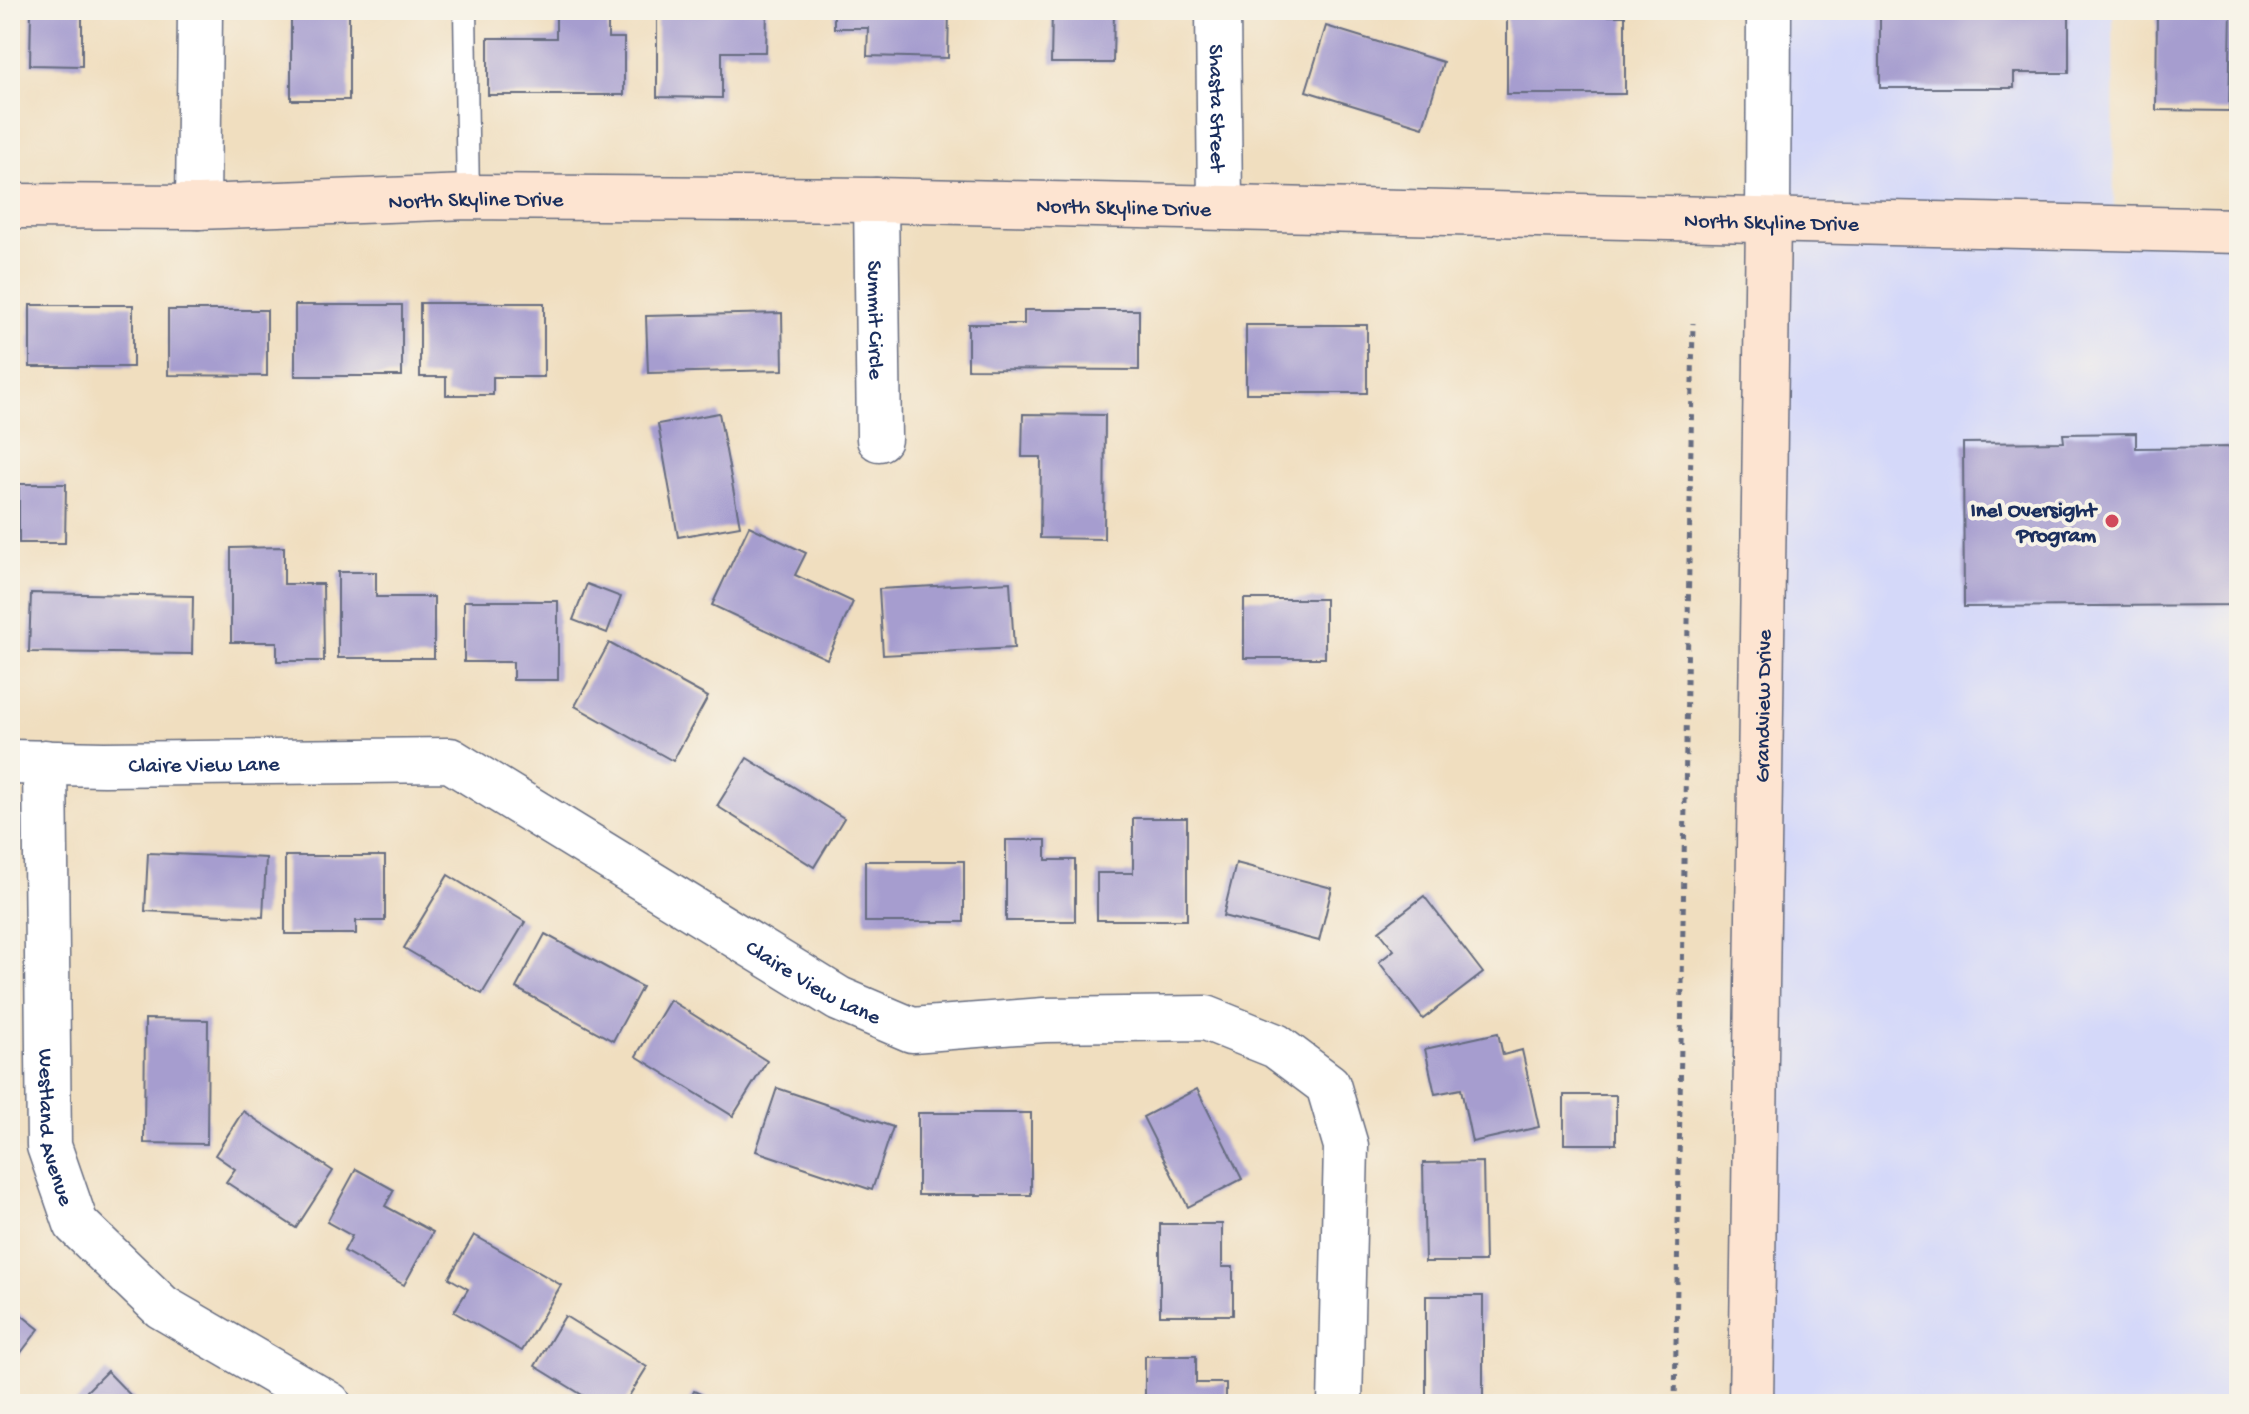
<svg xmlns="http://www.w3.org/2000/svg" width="2249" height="1414" font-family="'Gochi Hand',sans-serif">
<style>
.built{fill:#d4d8f9}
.building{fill:#a69dcf}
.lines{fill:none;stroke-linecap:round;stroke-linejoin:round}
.service-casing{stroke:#666c80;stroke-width:25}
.minor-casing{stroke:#666c80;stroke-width:47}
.tertiary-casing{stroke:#666c80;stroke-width:47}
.secondary-casing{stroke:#666c80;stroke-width:47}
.path{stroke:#666c80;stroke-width:5;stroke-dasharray:6 6;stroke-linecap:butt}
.service{stroke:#fff;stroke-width:22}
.minor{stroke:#fff;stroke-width:44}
.tertiary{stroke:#fff;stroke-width:44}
.secondary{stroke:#fde4d1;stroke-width:44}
.poi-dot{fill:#d1495b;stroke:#f7f3e8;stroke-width:3}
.labels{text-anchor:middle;stroke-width:8;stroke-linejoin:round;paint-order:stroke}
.street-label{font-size:22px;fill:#1b2f5e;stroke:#f7f3e8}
.poi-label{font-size:22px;font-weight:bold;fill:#1b2f5e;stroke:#f7f3e8;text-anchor:end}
</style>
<rect width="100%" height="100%" fill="#f7f3e8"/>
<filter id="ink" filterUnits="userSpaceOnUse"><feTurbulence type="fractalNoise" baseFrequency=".0125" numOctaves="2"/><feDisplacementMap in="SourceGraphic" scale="16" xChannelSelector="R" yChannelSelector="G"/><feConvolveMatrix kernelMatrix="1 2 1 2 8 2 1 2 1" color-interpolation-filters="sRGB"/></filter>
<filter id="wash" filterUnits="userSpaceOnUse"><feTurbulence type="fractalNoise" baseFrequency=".006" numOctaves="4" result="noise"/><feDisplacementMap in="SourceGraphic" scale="32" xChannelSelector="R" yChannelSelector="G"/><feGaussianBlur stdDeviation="1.8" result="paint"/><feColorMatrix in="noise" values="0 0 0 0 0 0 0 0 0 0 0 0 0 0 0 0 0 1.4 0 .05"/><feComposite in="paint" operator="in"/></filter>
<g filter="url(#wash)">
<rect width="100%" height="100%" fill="#f0debf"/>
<!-- built -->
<polygon class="built" points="1769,10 2113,10 2114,228 2239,231 2239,1404 1751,1404"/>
<g id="blocks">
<!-- building -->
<g class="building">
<polygon points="31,10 82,10 82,66 30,65"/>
<rect x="291" y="10" width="58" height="90"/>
<polygon points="556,10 608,10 608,38 624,38 624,95 488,95 488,38 556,38"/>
<polygon points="657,10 767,10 766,52 722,52 722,98 657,97"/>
<polygon points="834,10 949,10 948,58 867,56 868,28 834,28"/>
<polygon points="1052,10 1114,10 1113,63 1051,63"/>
<polygon points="1880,10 2069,10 2069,73 2014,73 2014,88 1880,88"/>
<polygon points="2157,10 2231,10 2229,111 2156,110"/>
<rect x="1507" y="16" width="118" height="78"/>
<polygon points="1326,26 1443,62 1423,127 1306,91"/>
<polygon points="420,303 544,303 544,377 493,377 493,395 446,395 446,377 420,377"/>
<rect x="30" y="305" width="103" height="62"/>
<rect x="295" y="305" width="107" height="71"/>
<polygon points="168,310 267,310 267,376 168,375"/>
<polygon points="1024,310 1139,310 1139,370 968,369 968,324 1024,324"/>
<polygon points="782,313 783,370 648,373 646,316"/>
<rect x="10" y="325" width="3" height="64"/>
<rect x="1246" y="325" width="121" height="68"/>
<polygon points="719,413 740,526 678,537 658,424"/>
<polygon points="1023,414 1105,415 1104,539 1040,538 1041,457 1022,457"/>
<polygon points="2136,433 2136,448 2239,447 2239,605 1964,607 1963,443 2064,442 2063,434"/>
<polygon points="19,484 66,484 65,543 19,543"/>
<polygon points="749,526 806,553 795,575 853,602 827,659 712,605"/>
<polygon points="284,547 284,584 323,584 324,661 277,661 277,642 231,642 231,548"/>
<polygon points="338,572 376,572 376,597 434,597 434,658 338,658"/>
<polygon points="1010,582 1014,648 883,655 879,589"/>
<polygon points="587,584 621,597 607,633 573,620"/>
<polygon points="31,593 193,596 192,654 29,652"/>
<rect x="1244" y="599" width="81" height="59"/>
<polygon points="464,601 558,601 558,680 513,680 513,662 464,662"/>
<polygon points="609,643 708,697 673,761 575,706"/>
<polygon points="747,758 844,818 814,867 717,806"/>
<polygon points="1133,818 1187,818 1187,920 1097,920 1097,873 1133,873"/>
<polygon points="1006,840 1046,840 1046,860 1075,860 1075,921 1006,921"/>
<polygon points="148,853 266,858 263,917 145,911"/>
<polygon points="285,856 385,856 385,921 356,921 356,934 285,934"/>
<rect x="865" y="861" width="99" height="61"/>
<polygon points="1236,863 1332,888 1319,941 1223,916"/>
<polygon points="448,875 525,922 482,994 404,948"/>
<polygon points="1424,896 1483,973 1423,1019 1379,962 1394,950 1379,931"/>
<polygon points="545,934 642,987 613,1041 516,988"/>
<polygon points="670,1000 767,1061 733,1116 636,1056"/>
<polygon points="145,1019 208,1020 207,1144 144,1143"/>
<polygon points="1498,1033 1503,1055 1522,1050 1539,1127 1472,1142 1461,1089 1435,1094 1425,1049"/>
<polygon points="777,1088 893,1127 872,1190 756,1151"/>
<polygon points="1197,1089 1242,1179 1188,1207 1143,1117"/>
<rect x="1564" y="1095" width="52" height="49"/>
<polygon points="243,1111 333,1171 296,1228 226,1182 235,1169 215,1155"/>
<rect x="918" y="1113" width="113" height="82"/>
<polygon points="1483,1162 1485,1262 1425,1262 1423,1163"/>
<polygon points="356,1169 394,1190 385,1206 433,1232 404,1285 344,1251 352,1236 327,1222"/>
<polygon points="1160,1224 1222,1224 1222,1267 1233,1267 1233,1315 1160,1315"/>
<polygon points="474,1235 561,1285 522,1351 454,1312 468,1289 449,1278"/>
<rect x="1426" y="1296" width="57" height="108"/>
<polygon points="10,1306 39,1329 10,1367"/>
<polygon points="565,1316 647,1367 624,1404 597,1404 535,1366"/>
<polygon points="1145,1356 1196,1356 1196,1383 1226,1383 1226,1404 1145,1404"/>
<polygon points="107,1371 139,1404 74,1404"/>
<polygon points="694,1391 722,1404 688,1404"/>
</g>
</g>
</g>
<g filter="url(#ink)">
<use href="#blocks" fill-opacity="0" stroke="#666c80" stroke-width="2"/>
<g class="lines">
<!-- service casing -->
<g class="service-casing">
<polyline id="service" points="465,10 468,197"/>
</g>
<!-- minor casing -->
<g class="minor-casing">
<g id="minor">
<path id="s1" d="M1218,10L1220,207"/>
<path id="s2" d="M876,200L879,439"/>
<polyline points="198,207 200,10"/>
<path id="s3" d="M10,762L104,764L450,760L839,999L912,1030L1044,1020L1206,1018L1276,1046L1328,1085L1346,1146L1340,1404"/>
<path id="s4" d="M45,762L49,1146L76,1224L162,1307L329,1404"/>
</g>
</g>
<!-- tertiary casing -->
<g class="tertiary-casing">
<polyline id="tertiary" points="1768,221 1769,10"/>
</g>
<!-- secondary casing -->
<g class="secondary-casing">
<g id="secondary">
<path id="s5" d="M10,206L198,207L468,197L876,200L2239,231"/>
<path id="s6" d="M1751,1404L1768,221"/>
</g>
</g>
<!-- path -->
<polyline class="path" points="1675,1404 1693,323"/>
<!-- service -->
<use href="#service" class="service"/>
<!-- minor -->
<use href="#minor" class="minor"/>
<!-- tertiary -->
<use href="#tertiary" class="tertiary"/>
<!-- secondary -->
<use href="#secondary" class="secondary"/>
</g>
</g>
<!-- markers -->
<circle class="poi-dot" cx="2112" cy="521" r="8"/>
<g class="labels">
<!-- street labels -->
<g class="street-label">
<text dy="8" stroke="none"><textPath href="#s1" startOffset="98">Shasta Street</textPath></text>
<text dy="8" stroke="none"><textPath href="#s5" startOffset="466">North Skyline Drive</textPath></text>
<text dy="8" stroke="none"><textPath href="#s5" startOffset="1114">North Skyline Drive</textPath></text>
<text dy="8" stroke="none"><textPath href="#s5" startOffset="1762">North Skyline Drive</textPath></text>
<text dy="8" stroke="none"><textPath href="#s2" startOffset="120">Summit Circle</textPath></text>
<text dy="8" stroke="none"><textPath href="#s6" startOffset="698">Grandview Drive</textPath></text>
<text dy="8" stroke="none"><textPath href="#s3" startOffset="194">Claire View Lane</textPath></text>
<text dy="8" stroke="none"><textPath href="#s3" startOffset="866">Claire View Lane</textPath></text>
<text dy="8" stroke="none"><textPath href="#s4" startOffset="366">Westland Avenue</textPath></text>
</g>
<!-- poi labels -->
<g class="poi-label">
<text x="2096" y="516">Inel Oversight<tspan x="2096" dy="25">Program</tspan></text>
</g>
</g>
<!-- margin -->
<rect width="2249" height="1414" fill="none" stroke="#f7f3e8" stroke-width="40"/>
</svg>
